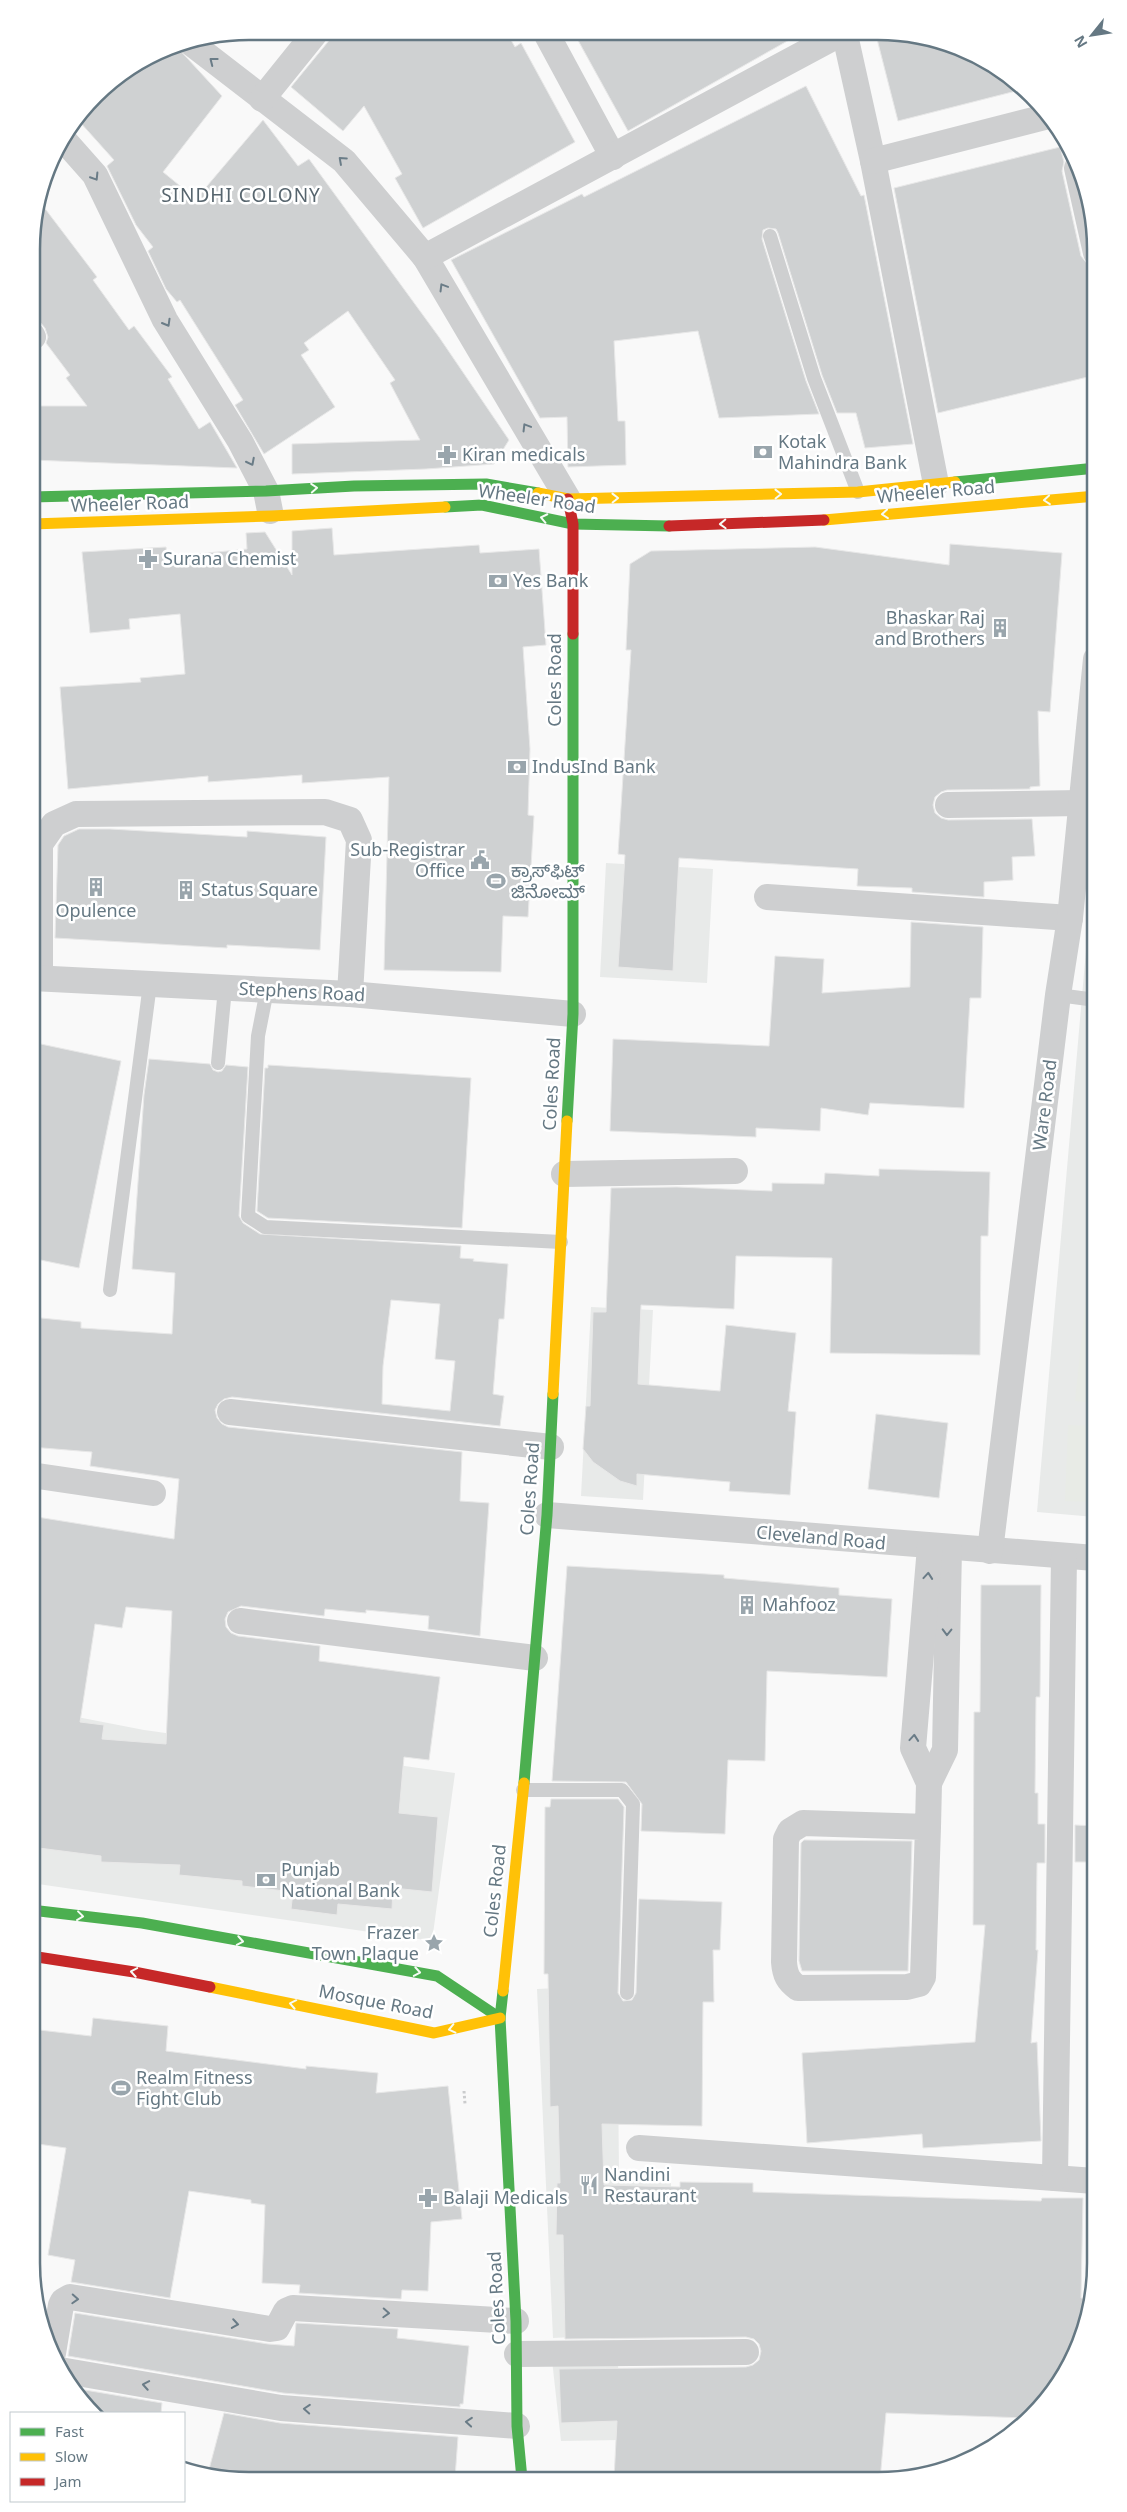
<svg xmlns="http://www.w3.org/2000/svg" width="1127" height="2512" font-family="'Noto Sans','Noto Sans Kannada',sans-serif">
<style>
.built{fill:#e8eae9}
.green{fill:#e8ebe6}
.building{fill:#cfd1d2;stroke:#e8e8e8;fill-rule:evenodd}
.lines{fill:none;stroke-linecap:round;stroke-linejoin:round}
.path{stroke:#cbcccd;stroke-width:3;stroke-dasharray:2.5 2.5;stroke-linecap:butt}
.lane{stroke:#cecfd0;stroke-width:14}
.street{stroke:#cecfd0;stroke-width:26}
.fast{stroke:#4caf50;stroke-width:11}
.slow{stroke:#ffc107;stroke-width:11}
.jam{stroke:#c62828;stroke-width:11}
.oneway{stroke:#6a7c87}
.oneway2{stroke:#f6fbf6}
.labels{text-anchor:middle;stroke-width:5;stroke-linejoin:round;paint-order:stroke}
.poi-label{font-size:18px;fill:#657883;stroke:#fff;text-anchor:start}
.street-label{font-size:18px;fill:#657883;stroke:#fff}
.neighbourhood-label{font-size:19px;letter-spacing:1px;fill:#57656e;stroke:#fff}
.rim{fill:none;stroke:#657883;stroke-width:2.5}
</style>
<rect width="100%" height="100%" fill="#f9f9f9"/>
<!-- built -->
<g class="built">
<polygon points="1096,836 1095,1517 1037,1512"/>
<polygon points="606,863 713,869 707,983 600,977"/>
<polygon points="591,1307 653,1310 643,1500 581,1496"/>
<polygon points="31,1708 144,1730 455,1773 432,1941 31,1883"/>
<polygon points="617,1985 619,2171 671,2171 671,2332 553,2338 537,1989"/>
<polygon points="618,2357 619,2440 561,2441 552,2360"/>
</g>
<!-- green -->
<g class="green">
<polygon points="1096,1202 1095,1403 1075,1401"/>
<polygon points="1068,1425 1095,1426 1095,1502 1065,1501"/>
</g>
<!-- building -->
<g class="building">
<polygon points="336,32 507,33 515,47 521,43 575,142 423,228 395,178 402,174 364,106 343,131 291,87"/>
<polygon points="574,33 600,33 798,35 628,131"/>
<polygon points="876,35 920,35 974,54 1024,89 898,121"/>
<polygon points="176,46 222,96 163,172 196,199 263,120 298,166 309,159 439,337 509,440 494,464 426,469 292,474 292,444 420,440 390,383 395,380 348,311 304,343 309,350 301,355 335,407 264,454 235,405 243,400 180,300 177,302 166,289 148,251 153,247 136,225 107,166 114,160 79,121 105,86 166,48"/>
<polygon points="806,86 861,196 864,195 913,444 865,448 856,413 837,413 822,375 778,233 776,229 768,228 763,230 762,239 806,381 819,414 719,418 698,331 614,341 618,421 625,421 626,465 568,467 567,417 540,418 451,260 582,194 584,197"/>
<polygon points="1060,147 1064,162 1062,171 1081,256 1089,266 1096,292 1096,375 938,413 894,188"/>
<polygon points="40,202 97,277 93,280 129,330 134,326 172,377 168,379 199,429 210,422 237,468 32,460 32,406 87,406 66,378 70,375 46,343 48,337 45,328 40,322 32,320 32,235"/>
<polygon points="332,528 334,555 479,545 480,553 539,549 546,645 523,647 530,749 528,815 534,816 528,917 503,916 501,972 384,970 389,777 302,783 302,775 208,782 208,776 68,789 60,687 141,682 140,678 185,674 180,614 129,619 130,629 90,633 82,552 166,547 167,557 247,549 246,533 265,532 292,575 292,531"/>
<polygon points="950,544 1062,553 1050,712 1038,711 1040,786 1030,787 1030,789 947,790 941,792 935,797 933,805 935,813 941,818 948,820 1032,819 1035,856 1012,857 1013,880 984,882 984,897 912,892 912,888 857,886 858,869 679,858 673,971 618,967 625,855 618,854 631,650 626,650 630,564 651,551 815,547 949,565"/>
<polygon points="79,829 110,829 247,837 247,831 326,837 320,950 227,945 227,948 55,938 58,845 64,836"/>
<polygon points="911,922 983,927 981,998 970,998 964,1108 870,1103 868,1115 821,1108 820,1131 756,1128 756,1137 610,1131 613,1039 769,1046 775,956 824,959 822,993 910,987"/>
<polygon points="36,1043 121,1061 79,1268 31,1258 32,1065"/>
<path d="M149,1059L210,1064L213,1070L218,1072L222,1071L226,1065L248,1067L239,1216L243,1223L260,1234L461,1246L460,1258L474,1259L473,1261L508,1264L504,1319H499L493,1394L504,1396L500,1426L232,1397L224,1399L218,1404L215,1410L217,1418L222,1424L228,1427L462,1452L460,1501L489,1503L480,1636L428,1629L429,1616L366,1610V1613L325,1609L324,1616L241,1606L228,1612L225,1619L226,1627L231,1633L238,1636L320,1646L319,1661L440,1677L429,1760L404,1757L399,1813L438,1817L432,1892L393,1888L392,1909L338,1904L337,1915L291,1909L293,1892L242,1886V1881L179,1875L180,1865L101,1862V1856L31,1847V1516L174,1539L179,1479L90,1466L92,1452L31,1447V1317L81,1322V1328L172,1334L175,1273L132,1269L144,1095ZM391,1300L440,1304L435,1359L455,1361L450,1411L382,1404L383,1366ZM126,1607L172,1611L166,1744L102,1739L104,1725L80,1722L95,1624L122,1628Z"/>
<polygon points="268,1065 471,1078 462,1228 268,1218 257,1211 265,1068 268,1068"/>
<polygon points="879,1169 990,1172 988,1236 981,1236 980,1355 830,1353 832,1258 736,1256 734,1309 641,1305 638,1384 720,1391 726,1325 796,1333 788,1411 796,1412 790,1495 729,1491 730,1482 637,1474 637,1486 620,1481 593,1462 583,1449 586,1406 590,1406 593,1312 606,1312 611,1188 677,1187 772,1191 772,1183 824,1184 825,1173 879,1176"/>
<polygon points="876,1414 948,1423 939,1498 868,1489"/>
<polygon points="567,1566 724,1575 724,1578 839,1588 839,1595 892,1599 887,1677 767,1671 765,1761 728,1760 725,1834 641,1831 642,1804 626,1782 552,1781"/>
<polygon points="981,1585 1041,1585 1040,1697 1036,1697 1035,1793 1038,1793 1038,1824 1045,1824 1045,1863 1037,1863 1036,1950 1038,1950 1031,2043 1037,2042 1041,2141 923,2148 922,2134 807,2143 802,2053 975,2042 985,1925 973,1925 974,1712 980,1712"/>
<polygon points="551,1799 618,1799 624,1807 618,1993 623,2001 632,2000 636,1993 639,1899 722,1902 720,1950 713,1950 714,2002 703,2002 702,2126 602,2124 604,2185 680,2187 680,2182 753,2183 753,2192 1041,2201 1042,2198 1083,2198 1081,2298 1090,2299 1079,2346 1050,2396 1026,2418 886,2413 880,2480 878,2481 614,2479 617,2421 561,2423 559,2369 746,2367 753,2365 759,2360 761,2351 759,2344 754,2339 746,2337 565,2339 563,2235 556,2235 557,2183 560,2183 558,2106 550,2107 548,1974 544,1974 545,1807 550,1807"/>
<polygon points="1075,1825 1095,1826 1095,1862 1075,1862"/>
<polygon points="804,1840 912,1841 908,1971 802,1971 799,1961 801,1843"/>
<polygon points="93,2018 168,2026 166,2051 306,2069 306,2066 378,2073 376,2093 448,2086 462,2219 431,2222 428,2291 402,2290 401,2299 299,2293 300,2285 262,2283 265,2205 251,2203 251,2200 189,2191 170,2298 71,2282 75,2260 48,2255 66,2148 31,2143 31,2029 91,2036"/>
<polygon points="75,2313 268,2344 294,2346 296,2323 398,2329 397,2338 469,2346 463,2404 460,2404 460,2407 283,2393 68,2356"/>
<polygon points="73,2388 162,2403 161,2413 95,2413"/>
<polygon points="224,2413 280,2423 458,2437 455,2478 207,2477"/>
</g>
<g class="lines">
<!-- path -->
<polyline class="path" points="464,2091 465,2104"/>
<!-- lane -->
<g class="lane">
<polyline points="770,236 814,378 858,492"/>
<polyline points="267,990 258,1036 248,1216 265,1227 561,1242"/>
<polyline points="1058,995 1096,1000"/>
<polyline points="218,1063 225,988"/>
<polyline points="110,1290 150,984"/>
<polyline points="523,1790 622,1790 633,1804 627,1993"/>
</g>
<!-- street -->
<g class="street">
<polyline points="546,33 613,157"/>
<polyline points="845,35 873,161 936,484"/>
<polyline points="191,43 344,161 425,257 568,499"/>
<polyline points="262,99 316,32"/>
<polyline points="64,140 95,175 165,320 240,441 266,491 270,511"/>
<polyline points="873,161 1049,116"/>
<polyline points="1077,168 1096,253"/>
<polyline points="425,257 838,35"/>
<polyline points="32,335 33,337"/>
<polyline points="948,805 1081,803"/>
<polyline points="767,897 1070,918"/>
<polyline points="40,977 40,844 54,824 76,814 325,812 350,820 359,840 350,994"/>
<polyline points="32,978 350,994 573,1014"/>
<polyline points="564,1174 735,1171"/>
<polyline points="230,1412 551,1447"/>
<polyline points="31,1475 153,1493"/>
<polyline points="547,1515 1095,1558"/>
<polyline points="990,1551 1058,995 1070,918 1096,659"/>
<polyline points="240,1621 535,1658"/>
<polyline points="929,1783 945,1750 949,1548"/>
<path d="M928,1827L923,1977L919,1984L907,1987L798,1988C788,1981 785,1975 784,1962L786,1839L790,1831L803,1823L928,1827L929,1783L913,1748L930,1547"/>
<polyline points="639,2148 1095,2181"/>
<polyline points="1055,2178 1064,1557"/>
<polyline points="53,2353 61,2305 63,2301 70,2297 270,2329 277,2328 286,2311 293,2308 516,2321"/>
<polyline points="517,2354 746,2352"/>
<polyline points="60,2370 281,2408 517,2426"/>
</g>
<!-- fast -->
<g class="fast">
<polyline points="955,482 1096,468"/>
<polyline points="32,497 266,491 354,486 486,484 538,493"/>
<polyline points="445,507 482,505 573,524 669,526"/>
<polyline points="567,1121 573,1014 573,634"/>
<polyline points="524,1783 547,1515 553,1394"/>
<polyline points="31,1910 142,1923 437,1976 500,2018"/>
<polyline points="503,1991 500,2018 516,2321 517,2426 522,2479"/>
</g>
<!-- slow -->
<g class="slow">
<polyline points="538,493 568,499 858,492 955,482"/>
<polyline points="824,520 1096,496"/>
<polyline points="32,524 272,516 445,507"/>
<polyline points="553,1394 567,1121"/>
<polyline points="210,1987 434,2033 500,2018"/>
<polyline points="503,1991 524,1783"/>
</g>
<!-- jam -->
<g class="jam">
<polyline points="568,499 573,524 573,634"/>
<polyline points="669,526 824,520"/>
<polyline points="31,1956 134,1972 210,1987"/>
</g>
</g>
<!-- one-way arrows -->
<defs><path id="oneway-chevron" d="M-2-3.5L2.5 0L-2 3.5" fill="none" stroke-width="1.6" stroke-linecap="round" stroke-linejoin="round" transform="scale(1.25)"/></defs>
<g class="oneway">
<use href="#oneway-chevron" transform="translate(213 61) rotate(-142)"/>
<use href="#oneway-chevron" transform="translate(342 160) rotate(-138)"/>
<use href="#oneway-chevron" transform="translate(95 177) rotate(58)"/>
<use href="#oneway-chevron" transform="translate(443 287) rotate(-121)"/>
<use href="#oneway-chevron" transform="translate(167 323) rotate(60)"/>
<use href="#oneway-chevron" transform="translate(526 427) rotate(-121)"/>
<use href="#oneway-chevron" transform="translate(251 462) rotate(63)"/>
<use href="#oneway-chevron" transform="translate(928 1576) rotate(-85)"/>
<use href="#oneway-chevron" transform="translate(947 1632) rotate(91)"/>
<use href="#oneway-chevron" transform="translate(914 1738) rotate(-85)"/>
<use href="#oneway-chevron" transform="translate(75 2299) rotate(3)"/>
<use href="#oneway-chevron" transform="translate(386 2313) rotate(3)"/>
<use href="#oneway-chevron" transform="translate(235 2324) rotate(9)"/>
<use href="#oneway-chevron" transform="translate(146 2385) rotate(-170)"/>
<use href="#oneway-chevron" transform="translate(307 2409) rotate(-176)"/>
<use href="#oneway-chevron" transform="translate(469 2422) rotate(-175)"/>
</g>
<g class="oneway2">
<use href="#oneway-chevron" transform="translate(314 488) rotate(-4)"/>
<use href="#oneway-chevron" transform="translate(778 494) rotate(-1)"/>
<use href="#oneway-chevron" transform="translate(615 498) rotate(-1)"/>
<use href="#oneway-chevron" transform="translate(1047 500) rotate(175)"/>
<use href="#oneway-chevron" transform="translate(885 514) rotate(175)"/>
<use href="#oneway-chevron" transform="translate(544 518) rotate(-168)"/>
<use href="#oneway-chevron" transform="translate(723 524) rotate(178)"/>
<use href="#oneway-chevron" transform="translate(80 1916) rotate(7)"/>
<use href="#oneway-chevron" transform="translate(240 1941) rotate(10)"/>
<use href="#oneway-chevron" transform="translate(134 1972) rotate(-170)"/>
<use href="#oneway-chevron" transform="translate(417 1972) rotate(10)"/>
<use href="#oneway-chevron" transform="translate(293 2004) rotate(-169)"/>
<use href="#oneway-chevron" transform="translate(452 2029) rotate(167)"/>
</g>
<!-- icons -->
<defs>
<g id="bank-bare" transform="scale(1.5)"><path d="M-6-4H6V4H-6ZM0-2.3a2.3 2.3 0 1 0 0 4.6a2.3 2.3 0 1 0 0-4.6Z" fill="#99a5ac" stroke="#fff" stroke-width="2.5" paint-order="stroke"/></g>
<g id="pharmacy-bare" transform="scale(1.5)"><path d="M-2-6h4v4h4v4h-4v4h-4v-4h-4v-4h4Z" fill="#99a5ac" stroke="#fff" stroke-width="2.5" paint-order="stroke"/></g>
<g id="building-bare" transform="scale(1.5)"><path d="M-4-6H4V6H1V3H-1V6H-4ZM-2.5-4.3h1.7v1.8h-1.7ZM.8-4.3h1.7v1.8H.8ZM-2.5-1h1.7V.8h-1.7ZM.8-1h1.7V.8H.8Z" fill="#99a5ac" stroke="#fff" stroke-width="2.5" paint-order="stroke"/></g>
<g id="civic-bare" transform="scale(1.5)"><path d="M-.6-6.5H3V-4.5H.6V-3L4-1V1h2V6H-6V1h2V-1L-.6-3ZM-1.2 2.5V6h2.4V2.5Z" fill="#99a5ac" stroke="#fff" stroke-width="2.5" paint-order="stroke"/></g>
<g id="stadium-bare" transform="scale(1.5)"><path d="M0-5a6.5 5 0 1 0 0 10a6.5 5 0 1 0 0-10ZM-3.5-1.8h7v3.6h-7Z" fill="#99a5ac" stroke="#fff" stroke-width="2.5" paint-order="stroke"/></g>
<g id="sight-bare" transform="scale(1.5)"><path d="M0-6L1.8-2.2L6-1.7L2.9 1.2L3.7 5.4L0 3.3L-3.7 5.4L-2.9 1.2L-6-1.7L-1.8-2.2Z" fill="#99a5ac" stroke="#fff" stroke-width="2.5" paint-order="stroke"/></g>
<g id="restaurant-bare" transform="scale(1.5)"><path d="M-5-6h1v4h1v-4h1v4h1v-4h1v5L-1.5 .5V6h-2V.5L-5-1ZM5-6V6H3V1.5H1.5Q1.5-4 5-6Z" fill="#99a5ac" stroke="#fff" stroke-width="2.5" paint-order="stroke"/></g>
</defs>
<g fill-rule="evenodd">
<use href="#bank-bare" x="763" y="452"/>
<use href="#pharmacy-bare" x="447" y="455"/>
<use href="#pharmacy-bare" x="148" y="559"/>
<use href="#bank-bare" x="498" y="581"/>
<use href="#building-bare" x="1000" y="628"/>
<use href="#bank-bare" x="517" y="767"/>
<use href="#civic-bare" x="480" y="860"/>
<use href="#stadium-bare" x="496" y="881"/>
<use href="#building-bare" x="96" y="887"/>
<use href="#building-bare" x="186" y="890"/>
<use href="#building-bare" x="747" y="1605"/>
<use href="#bank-bare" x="266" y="1880"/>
<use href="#sight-bare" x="434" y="1943"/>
<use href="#stadium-bare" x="121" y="2088"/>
<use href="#restaurant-bare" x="589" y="2185"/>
<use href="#pharmacy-bare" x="428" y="2198"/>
</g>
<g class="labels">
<!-- poi labels -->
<g class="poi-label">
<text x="778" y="448">Kotak<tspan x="778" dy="21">Mahindra Bank</tspan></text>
<text x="462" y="461">Kiran medicals</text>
<text x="163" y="565">Surana Chemist</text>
<text x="513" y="587">Yes Bank</text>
<text x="985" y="624" text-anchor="end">Bhaskar Raj<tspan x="985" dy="21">and Brothers</tspan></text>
<text x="532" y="773">IndusInd Bank</text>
<text x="465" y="856" text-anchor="end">Sub-Registrar<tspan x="465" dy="21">Office</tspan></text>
<text x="511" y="877">ಕ್ರಾಸ್‌ಫಿಟ್<tspan x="511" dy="21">ಜಿನೋಮ್</tspan></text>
<text x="201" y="896">Status Square</text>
<text x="96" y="917" text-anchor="middle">Opulence</text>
<text x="762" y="1611">Mahfooz</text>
<text x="281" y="1876">Punjab<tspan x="281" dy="21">National Bank</tspan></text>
<text x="419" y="1939" text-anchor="end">Frazer<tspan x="419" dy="21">Town Plaque</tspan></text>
<text x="136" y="2084">Realm Fitness<tspan x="136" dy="21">Fight Club</tspan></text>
<text x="604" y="2181">Nandini<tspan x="604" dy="21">Restaurant</tspan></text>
<text x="443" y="2204">Balaji Medicals</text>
</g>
<!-- street labels -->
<g class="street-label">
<text transform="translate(936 492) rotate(-5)" y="6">Wheeler Road</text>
<text transform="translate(537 499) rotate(8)" y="6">Wheeler Road</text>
<text transform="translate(130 504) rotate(-2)" y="6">Wheeler Road</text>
<text transform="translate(555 680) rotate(-90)" y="6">Coles Road</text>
<text transform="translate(302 992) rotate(3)" y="6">Stephens Road</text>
<text transform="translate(552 1084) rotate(-87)" y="6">Coles Road</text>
<text transform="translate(1045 1105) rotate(-83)" y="6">Ware Road</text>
<text transform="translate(530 1489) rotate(-86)" y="6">Coles Road</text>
<text transform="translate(821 1538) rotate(5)" y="6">Cleveland Road</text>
<text transform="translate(495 1891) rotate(-84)" y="6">Coles Road</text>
<text transform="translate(376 2002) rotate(11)" y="6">Mosque Road</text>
<text transform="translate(497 2298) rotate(-93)" y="6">Coles Road</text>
</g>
<!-- neighbourhood labels -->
<g class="neighbourhood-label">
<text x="241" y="202">SINDHI COLONY</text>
</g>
</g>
<!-- crop -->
<path d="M0 0H1127V2512H0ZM249 40H878A209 209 0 0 1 1087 249V2263A209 209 0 0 1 878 2472H249A209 209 0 0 1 40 2263V249A209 209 0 0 1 249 40Z" fill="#fff" fill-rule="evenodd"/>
<path class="rim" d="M249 40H878A209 209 0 0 1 1087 249V2263A209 209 0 0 1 878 2472H249A209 209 0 0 1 40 2263V249A209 209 0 0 1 249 40Z"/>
<!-- legend -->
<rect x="10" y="2412" width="175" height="90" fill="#ffffff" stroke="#c1c9cd"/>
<rect x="20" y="2428" width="25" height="8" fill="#4caf50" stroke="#c1c9cd"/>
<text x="55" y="2437" font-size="15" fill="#657883">Fast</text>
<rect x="20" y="2453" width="25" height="8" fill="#ffc107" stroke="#c1c9cd"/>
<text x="55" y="2462" font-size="15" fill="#657883">Slow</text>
<rect x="20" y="2478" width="25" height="8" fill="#c62828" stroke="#c1c9cd"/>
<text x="55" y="2487" font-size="15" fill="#657883">Jam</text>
<!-- north arrow -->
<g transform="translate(1092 35) rotate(240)" stroke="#ffffff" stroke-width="4" paint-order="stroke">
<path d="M0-4L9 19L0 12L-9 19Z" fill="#657883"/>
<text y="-8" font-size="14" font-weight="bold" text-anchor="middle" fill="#657883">N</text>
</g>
</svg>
